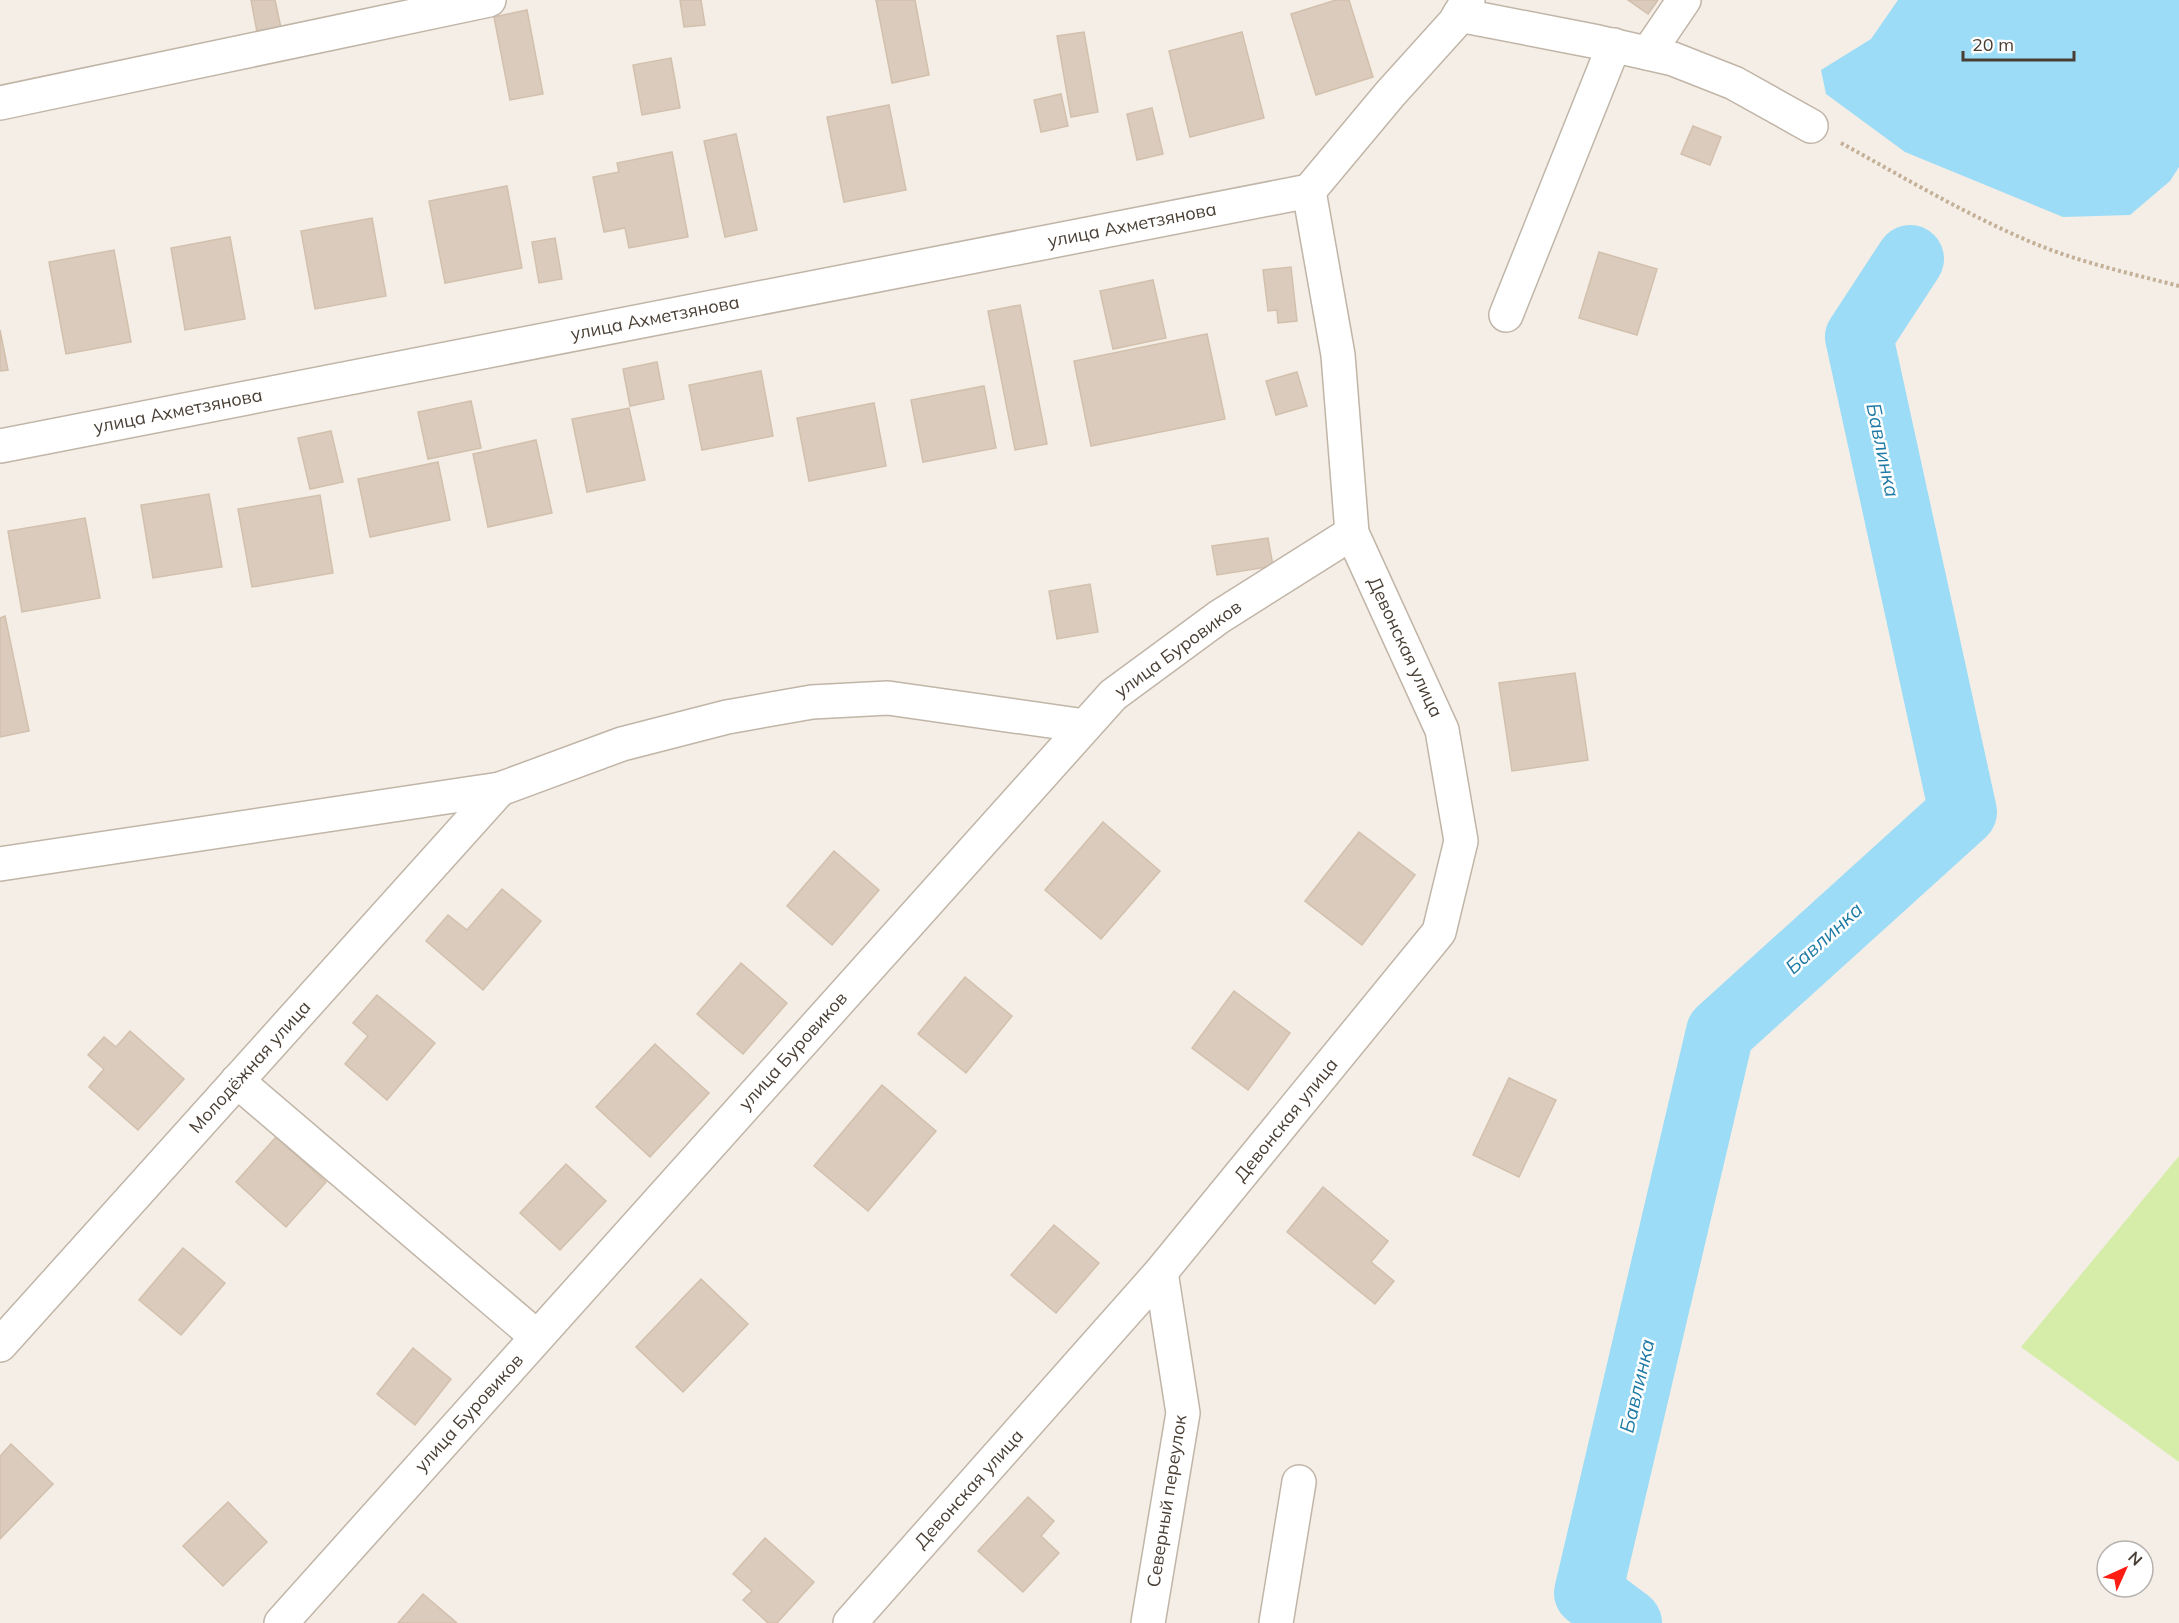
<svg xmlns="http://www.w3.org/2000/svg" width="2179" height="1623" font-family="Mulish,sans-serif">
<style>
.green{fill:#d6edaa}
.water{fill:#9cdcf7}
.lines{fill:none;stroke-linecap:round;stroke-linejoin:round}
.river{stroke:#9cdcf7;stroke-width:68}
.building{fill:#dacbbd;stroke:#d3c0ac;stroke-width:1.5}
.minor-casing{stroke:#c1b5a7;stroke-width:36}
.path{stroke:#c4af97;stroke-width:4;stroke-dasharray:3 3;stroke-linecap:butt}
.minor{stroke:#fff;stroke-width:33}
.labels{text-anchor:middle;stroke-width:5;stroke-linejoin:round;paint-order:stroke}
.street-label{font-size:18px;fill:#483e34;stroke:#fff}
.water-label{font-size:20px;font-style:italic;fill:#1f7ba5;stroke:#fff}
</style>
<rect width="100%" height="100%" fill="#f4eee6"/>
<!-- green -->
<polygon class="green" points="2179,1156 2179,1462 2021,1347"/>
<!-- water -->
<polygon class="water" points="1898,0 2179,0 2179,167 2170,181 2130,215 2063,217 1905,152 1826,94 1821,70 1871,39"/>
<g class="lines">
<!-- river -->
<polyline class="river" points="1628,1623 1588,1593 1720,1032 1963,812 1859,337 1910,259"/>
</g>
<!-- building -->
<g class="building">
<polygon points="251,0 275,0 281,28 257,32"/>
<polygon points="680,0 701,0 705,25 684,27"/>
<polygon points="876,0 915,0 929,75 892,83"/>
<polygon points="1336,0 1349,0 1373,77 1316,95 1291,14"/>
<polygon points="1628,0 1658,0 1648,14"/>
<polygon points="527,10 543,94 510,100 494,17"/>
<polygon points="1084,32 1098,112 1071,117 1057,36"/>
<polygon points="1242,32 1264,118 1190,137 1169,51"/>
<polygon points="671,58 680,108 642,115 633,65"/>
<polygon points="1061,94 1068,126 1041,132 1034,100"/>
<polygon points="889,105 906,190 844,202 827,117"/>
<polygon points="1152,108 1163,154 1137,160 1127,114"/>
<polygon points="1693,126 1721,137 1710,165 1681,154"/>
<polygon points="736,134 757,230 725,237 704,141"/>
<polygon points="672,152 688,237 629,248 625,228 604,232 593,177 619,172 617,163"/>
<polygon points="507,186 522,268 445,283 429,201"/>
<polygon points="372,218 386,296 315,309 301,231"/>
<polygon points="230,237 245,319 185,330 171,248"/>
<polygon points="555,238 562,279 539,283 532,242"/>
<polygon points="114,250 131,342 66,354 49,262"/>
<polygon points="1599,252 1657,269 1637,335 1579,318"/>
<polygon points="1291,267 1297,321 1278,323 1277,310 1268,311 1263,270"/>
<polygon points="1153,280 1166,338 1113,349 1100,291"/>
<polygon points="1020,305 1047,444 1015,450 988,311"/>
<polygon points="0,330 8,370 0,371"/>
<polygon points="1207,334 1225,419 1091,446 1074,361"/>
<polygon points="657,362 664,399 630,406 623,369"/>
<polygon points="761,371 773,436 702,450 689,385"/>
<polygon points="1297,372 1307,406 1276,415 1266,381"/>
<polygon points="984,386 996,448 923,462 911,400"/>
<polygon points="471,401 481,448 428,459 418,412"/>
<polygon points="874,403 886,466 809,481 797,418"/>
<polygon points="629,408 645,480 587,492 572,419"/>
<polygon points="331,431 343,482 310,489 298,438"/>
<polygon points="536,440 552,513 488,527 473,454"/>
<polygon points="438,462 450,520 370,537 358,479"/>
<polygon points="209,494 222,567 153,578 141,505"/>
<polygon points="320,495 333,573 252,587 238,509"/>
<polygon points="85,518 100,598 22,612 8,531"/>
<polygon points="1268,538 1273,566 1217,575 1212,546"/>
<polygon points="1090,584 1098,632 1057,639 1049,591"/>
<polygon points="5,616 29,731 0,737 0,618"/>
<polygon points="1575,673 1588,760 1512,771 1499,683"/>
<polygon points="1103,822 1160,871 1101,939 1045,890"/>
<polygon points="1359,832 1415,875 1362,945 1305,901"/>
<polygon points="834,851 879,890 832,945 787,906"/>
<polygon points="502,889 541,921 483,990 426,941 448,915 467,930"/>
<polygon points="741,963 787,1003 743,1054 697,1014"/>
<polygon points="965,977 1012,1016 966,1073 918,1034"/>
<polygon points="1234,991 1290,1033 1248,1090 1192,1048"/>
<polygon points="377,995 435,1043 387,1100 345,1064 368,1036 353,1023"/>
<polygon points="130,1031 184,1079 138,1130 89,1087 104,1069 88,1055 104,1037 116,1047"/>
<polygon points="655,1044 709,1093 650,1157 596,1107"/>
<polygon points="1509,1078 1556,1100 1519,1177 1473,1155"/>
<polygon points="882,1085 936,1131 868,1211 814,1166"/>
<polygon points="276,1137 326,1182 286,1227 236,1182"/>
<polygon points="566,1164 606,1201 560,1250 520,1213"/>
<polygon points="1323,1187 1388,1241 1371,1262 1394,1281 1375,1304 1287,1232"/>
<polygon points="1054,1225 1099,1263 1056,1313 1011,1275"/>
<polygon points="183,1248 225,1283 181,1335 139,1300"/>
<polygon points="701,1279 748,1324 683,1392 636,1347"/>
<polygon points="413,1348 451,1379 415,1425 377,1394"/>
<polygon points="11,1444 53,1484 0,1539 0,1456"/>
<polygon points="1028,1497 1054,1521 1041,1536 1059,1553 1023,1592 978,1551"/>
<polygon points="228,1502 267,1542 223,1586 183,1546"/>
<polygon points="765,1538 814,1582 777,1623 768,1623 743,1600 752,1591 733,1574"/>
<polygon points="423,1594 457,1623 398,1623"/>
</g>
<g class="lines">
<!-- minor casing -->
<g class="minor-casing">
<g id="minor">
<polyline points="1459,15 1598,42 1673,59 1734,83 1811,126"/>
<polyline points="1648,53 1684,0"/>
<polyline points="0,103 489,0"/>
<polyline points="1506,315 1614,45"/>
<polyline points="0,446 1309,191"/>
<polyline points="0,864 500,789 622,744 727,717 812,702 888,698 1085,726"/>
<polyline points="237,1081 537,1337"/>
<polyline points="0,1345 500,789"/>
<polyline points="281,1623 1113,695 1219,617 1352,533"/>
<polyline points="850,1623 1161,1272 1439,932 1461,841 1442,730 1352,533 1338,355 1309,191 1390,94 1455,22 1468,0"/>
<polyline points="1148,1623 1183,1413 1161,1272"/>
<polyline points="1276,1623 1299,1482"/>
</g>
</g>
<!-- path -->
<path class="path" d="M1841,143C1903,177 1965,214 2031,242C2078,262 2129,273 2179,286"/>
<!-- minor -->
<use href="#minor" class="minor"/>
</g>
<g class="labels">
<!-- street labels -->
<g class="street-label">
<text transform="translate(1132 225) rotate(-11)" y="6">улица Ахметзянова</text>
<text transform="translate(655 318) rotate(-11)" y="6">улица Ахметзянова</text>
<text transform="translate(178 411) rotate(-11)" y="6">улица Ахметзянова</text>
<text transform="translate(1405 647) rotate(65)" y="6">Девонская улица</text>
<text transform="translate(1178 649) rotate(-36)" y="6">улица Буровиков</text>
<text transform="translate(793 1051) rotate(-48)" y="6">улица Буровиков</text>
<text transform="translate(250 1067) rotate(-48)" y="6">Молодёжная улица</text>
<text transform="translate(1286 1120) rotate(-51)" y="6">Девонская улица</text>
<text transform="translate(469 1413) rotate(-48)" y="6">улица Буровиков</text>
<text transform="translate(969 1489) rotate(-48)" y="6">Девонская улица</text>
<text transform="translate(1167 1501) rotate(-81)" y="6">Северный переулок</text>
</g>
<!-- water labels -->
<g class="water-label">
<text transform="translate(1883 450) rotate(78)" y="7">Бавлинка</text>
<text transform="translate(1824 938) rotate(-42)" y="7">Бавлинка</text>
<text transform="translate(1637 1386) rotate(-77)" y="7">Бавлинка</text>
</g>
</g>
<!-- north arrow -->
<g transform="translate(2125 1569) rotate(45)"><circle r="28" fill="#ffffff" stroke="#b6b2ae" stroke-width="1.5"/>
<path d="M0-4.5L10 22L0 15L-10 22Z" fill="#ff1c12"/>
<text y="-9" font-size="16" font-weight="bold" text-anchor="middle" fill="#483e34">N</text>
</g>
<!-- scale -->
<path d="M1963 51v9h111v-9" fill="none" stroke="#483e34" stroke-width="3"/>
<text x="1972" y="51" font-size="18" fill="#483e34" stroke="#ffffff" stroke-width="4.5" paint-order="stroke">20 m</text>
</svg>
